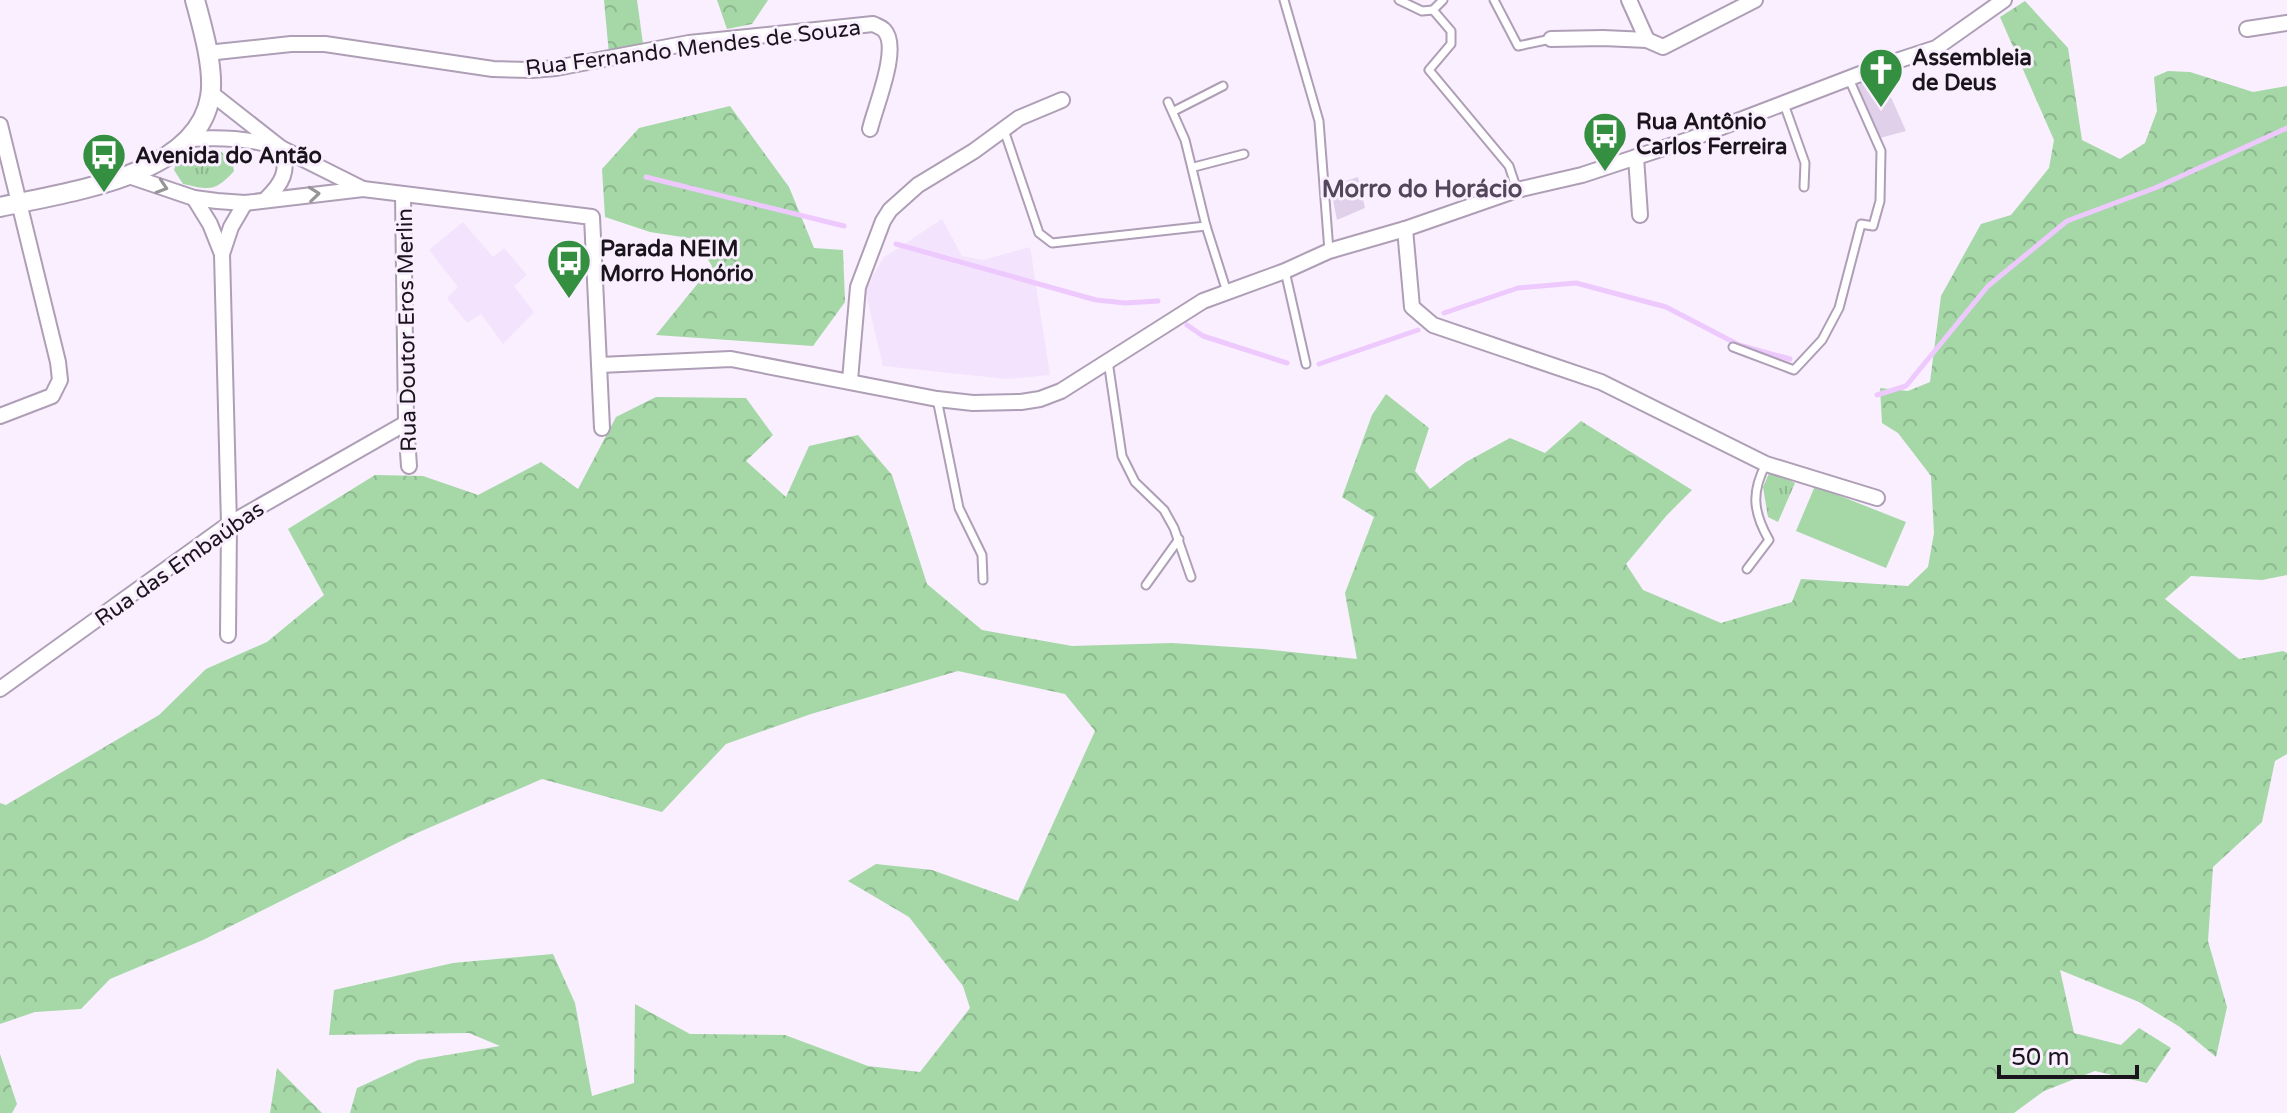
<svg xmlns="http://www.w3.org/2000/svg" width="2287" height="1113" font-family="'Varela Round',sans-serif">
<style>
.built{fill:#f4e3fd}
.forest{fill:url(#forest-crowns)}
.park{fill:url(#park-tufts)}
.pitch{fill:#a5d7a7}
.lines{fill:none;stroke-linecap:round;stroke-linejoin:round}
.stream{stroke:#edc9fe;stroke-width:5}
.building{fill:#e1d0ea}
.service-casing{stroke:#ae9eb6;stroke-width:11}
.minor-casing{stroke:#ae9eb6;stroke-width:18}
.tertiary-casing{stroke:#ae9eb6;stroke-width:22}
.service{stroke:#fff;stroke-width:7}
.minor{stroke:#fff;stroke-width:14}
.tertiary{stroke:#fff;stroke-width:18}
.oneway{stroke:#989599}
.labels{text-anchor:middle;stroke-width:6;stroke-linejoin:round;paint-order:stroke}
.street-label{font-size:22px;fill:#1a141d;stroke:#f9effe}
.poi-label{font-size:22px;font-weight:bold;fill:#1a141d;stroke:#f9effe;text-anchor:start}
.neighbourhood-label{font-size:24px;font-weight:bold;fill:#53455a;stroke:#f9effe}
</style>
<defs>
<pattern id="forest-crowns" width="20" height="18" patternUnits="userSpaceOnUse" patternTransform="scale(2)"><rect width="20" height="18" fill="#a5d7a7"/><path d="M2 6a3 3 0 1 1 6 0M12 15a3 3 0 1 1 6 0" fill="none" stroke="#8db88f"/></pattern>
<pattern id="park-tufts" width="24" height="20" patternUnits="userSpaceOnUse" patternTransform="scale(2)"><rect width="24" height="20" fill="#a5d7a7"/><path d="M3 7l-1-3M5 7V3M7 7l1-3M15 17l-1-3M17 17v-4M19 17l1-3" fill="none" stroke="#8db88f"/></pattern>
</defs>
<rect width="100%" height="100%" fill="#f9effe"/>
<!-- built -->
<g class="built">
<polygon points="942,219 962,256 983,260 1030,247 1050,375 1007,379 883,366 865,290 883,258"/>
<polygon points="463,222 493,257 504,248 527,275 514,286 534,312 503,344 481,314 467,323 447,298 458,287 429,250"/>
</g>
<!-- forest -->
<g class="forest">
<polygon points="604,0 637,0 643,44 626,52 609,54"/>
<polygon points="717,0 768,0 752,24 727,29"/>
<polygon points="2025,1 2068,48 2082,140 2120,159 2145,143 2157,111 2154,77 2168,71 2190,72 2253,92 2287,86 2287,575 2262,580 2191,576 2165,599 2239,659 2283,651 2287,653 2287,754 2275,761 2262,822 2213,867 2208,941 2227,1007 2216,1057 2180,1027 2139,1002 2060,970 2074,1033 2121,1045 2139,1028 2171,1048 2147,1083 2095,1071 2044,1091 2014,1113 350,1113 357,1088 418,1060 500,1046 469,1033 329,1035 334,990 453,963 553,954 575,1003 592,1096 634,1083 635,1004 690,1034 785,1035 868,1066 920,1072 970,1008 963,986 909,917 848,881 876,864 932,870 1018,901 1095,731 1065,694 958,671 811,714 726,744 662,812 542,779 417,833 203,940 110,979 81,1009 35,1012 0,1024 0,803 6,805 159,715 206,669 267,642 324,595 288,529 375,475 423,476 478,495 541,462 578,489 616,417 656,397 746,398 773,435 746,461 786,497 809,446 858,435 892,475 927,584 982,630 1072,646 1172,643 1263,649 1357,659 1345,593 1374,517 1342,497 1372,415 1386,394 1429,428 1415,471 1430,489 1466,462 1510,438 1545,453 1581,421 1692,490 1667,515 1626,564 1643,590 1721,623 1792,602 1801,579 1908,586 1928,567 1934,533 1931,476 1898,433 1882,423 1880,388 1908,391 1930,382 1941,296 1981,224 2011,215 2049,168 2054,140 2000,17"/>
<polygon points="730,106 789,187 814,248 843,250 845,302 813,346 656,335 712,266 695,239 650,232 605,217 602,169 639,128"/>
<polygon points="0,1054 17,1104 12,1113 0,1113"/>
<polygon points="277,1068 322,1113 270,1113"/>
</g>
<!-- park -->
<g class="park">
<path d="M206,149L221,152L232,160L234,171C215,192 210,190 183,184L174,170L177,161Z"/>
<polygon points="1770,471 1795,483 1778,522 1768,517 1763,487"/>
</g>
<!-- pitch -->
<polygon class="pitch" points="1815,486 1906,522 1886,568 1796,531"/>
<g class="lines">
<!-- stream -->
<g class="stream">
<polyline points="646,177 844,226"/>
<polyline points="896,244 1096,300 1125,303 1158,301"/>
<polyline points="1444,313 1518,288 1576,283 1666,307 1739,345 1790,359"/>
<polyline points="1187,325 1203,336 1287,363"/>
<polyline points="1319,364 1418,330"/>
<polyline points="1877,395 1906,386 1988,286 2067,221 2155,188 2287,128"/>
</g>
</g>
<!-- building -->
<g class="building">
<polygon points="1882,77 1906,131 1880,138 1856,88 1864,80"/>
<polygon points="1358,177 1365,208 1337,220 1330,186"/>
</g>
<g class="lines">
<!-- service casing -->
<g class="service-casing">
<g id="service">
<polyline points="1284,0 1319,121 1329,251"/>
<polyline points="1399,0 1422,11 1433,10 1451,31 1451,44 1429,70 1509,166 1517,190"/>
<polyline points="1494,0 1518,46 1551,39"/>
<polyline points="1433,10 1443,0"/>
<polyline points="1168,102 1185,140 1206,226 1227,292"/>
<polyline points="1784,104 1805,163 1804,187"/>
<polyline points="1174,111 1223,86"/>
<polyline points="1004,130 1039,233 1052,243 1206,226"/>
<polyline points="1194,167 1244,154"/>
<polyline points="1285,271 1306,364"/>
<polyline points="1733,347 1794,370 1822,340 1839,308 1861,224 1873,226 1880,201 1881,151 1849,79"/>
<polyline points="1108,361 1122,456 1135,482 1164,510 1174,528 1191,577"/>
<polyline points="937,399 959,508 982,555 983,580"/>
<path d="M1747,569L1769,540C1753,512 1751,492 1766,464"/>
<polyline points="1146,585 1179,539"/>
</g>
</g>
<!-- minor casing -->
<g class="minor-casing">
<g id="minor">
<polyline points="1629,0 1647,40"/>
<polyline points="2247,29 2287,23"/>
<polyline points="1551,39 1603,38 1647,40 1663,47 1755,0"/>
<path d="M207,53L291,44H325L493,69L532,70L556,68L689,43L873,24C877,26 881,27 884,30C901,47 875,107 870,129"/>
<polyline points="211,93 281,148 363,189"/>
<polyline points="0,125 58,362 60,380 52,396 0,416"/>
<path d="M191,139C222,137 251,138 281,148C290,170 282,184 266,199"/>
<polyline points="1636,157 1640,215"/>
<polyline points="129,176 194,198 217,201 245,203 363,189 592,217 602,428"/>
<polyline points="403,194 406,423 409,466"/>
<polyline points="194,198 210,224 222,254 229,524 228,635"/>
<polyline points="1405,229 1412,307 1433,325 1601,382 1766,464 1877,498"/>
<polyline points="222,254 231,227 245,203"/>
<polyline points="600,365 731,359 937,399 973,403 1021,402 1040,399 1061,391 1203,301 1285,271 1329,251 1405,229 1517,190 1582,175 1688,140 1881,66 1936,48 2004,0"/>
<polyline points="850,380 858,287 883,221 890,210 918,185 974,151 1019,118 1062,100"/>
<polyline points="0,689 229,524 406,423"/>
</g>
</g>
<!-- tertiary casing -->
<g class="tertiary-casing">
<path id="tertiary" d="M0,207C66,192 197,177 210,97C215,70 202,26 195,0"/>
</g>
<!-- service -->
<use href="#service" class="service"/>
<!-- minor -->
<use href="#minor" class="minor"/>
<!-- tertiary -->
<use href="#tertiary" class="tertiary"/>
</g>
<!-- one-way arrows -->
<defs><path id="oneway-chevron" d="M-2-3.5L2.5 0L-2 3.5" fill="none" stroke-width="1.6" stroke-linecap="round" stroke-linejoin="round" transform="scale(2)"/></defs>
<g class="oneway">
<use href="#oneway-chevron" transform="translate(162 187) rotate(18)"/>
<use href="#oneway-chevron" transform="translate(314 194) rotate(-6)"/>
</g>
<!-- icons -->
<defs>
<g id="church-pin" transform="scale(2.3)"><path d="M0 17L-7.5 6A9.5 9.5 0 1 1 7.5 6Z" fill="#358f40" stroke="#f9effe"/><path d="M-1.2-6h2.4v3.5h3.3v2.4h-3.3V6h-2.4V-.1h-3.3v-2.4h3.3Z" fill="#fff"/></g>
<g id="bus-pin" transform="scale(2.3)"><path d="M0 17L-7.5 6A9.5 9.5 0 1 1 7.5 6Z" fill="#358f40" stroke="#f9effe"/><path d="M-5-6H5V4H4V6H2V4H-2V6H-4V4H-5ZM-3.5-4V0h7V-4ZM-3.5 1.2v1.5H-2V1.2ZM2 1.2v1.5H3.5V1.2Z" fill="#fff"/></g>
</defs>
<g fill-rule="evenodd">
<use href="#church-pin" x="1881" y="70"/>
<use href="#bus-pin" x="1605" y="134"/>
<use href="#bus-pin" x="104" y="155"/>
<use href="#bus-pin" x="569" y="261"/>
</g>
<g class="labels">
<!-- street labels -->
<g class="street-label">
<text transform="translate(693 47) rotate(-7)" y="8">Rua Fernando Mendes de Souza</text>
<text transform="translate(406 330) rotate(-91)" y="8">Rua Doutor Eros Merlin</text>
<text transform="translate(179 563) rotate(-35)" y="8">Rua das Embaúbas</text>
</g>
<!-- poi labels -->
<g class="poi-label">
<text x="1912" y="65">Assembleia<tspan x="1912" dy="25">de Deus</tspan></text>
<text x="1636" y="129">Rua Antônio<tspan x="1636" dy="25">Carlos Ferreira</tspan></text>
<text x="135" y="163">Avenida do Antão</text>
<text x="600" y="256">Parada NEIM<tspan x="600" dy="25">Morro Honório</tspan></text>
</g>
<!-- neighbourhood labels -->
<g class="neighbourhood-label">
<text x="1422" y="197">Morro do Horácio</text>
</g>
</g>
<!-- scale -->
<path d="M1999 1065v12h138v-12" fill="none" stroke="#1a141d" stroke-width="4"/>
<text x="2011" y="1065" font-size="24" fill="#1a141d" stroke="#f9effe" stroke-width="6" paint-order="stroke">50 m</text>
</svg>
